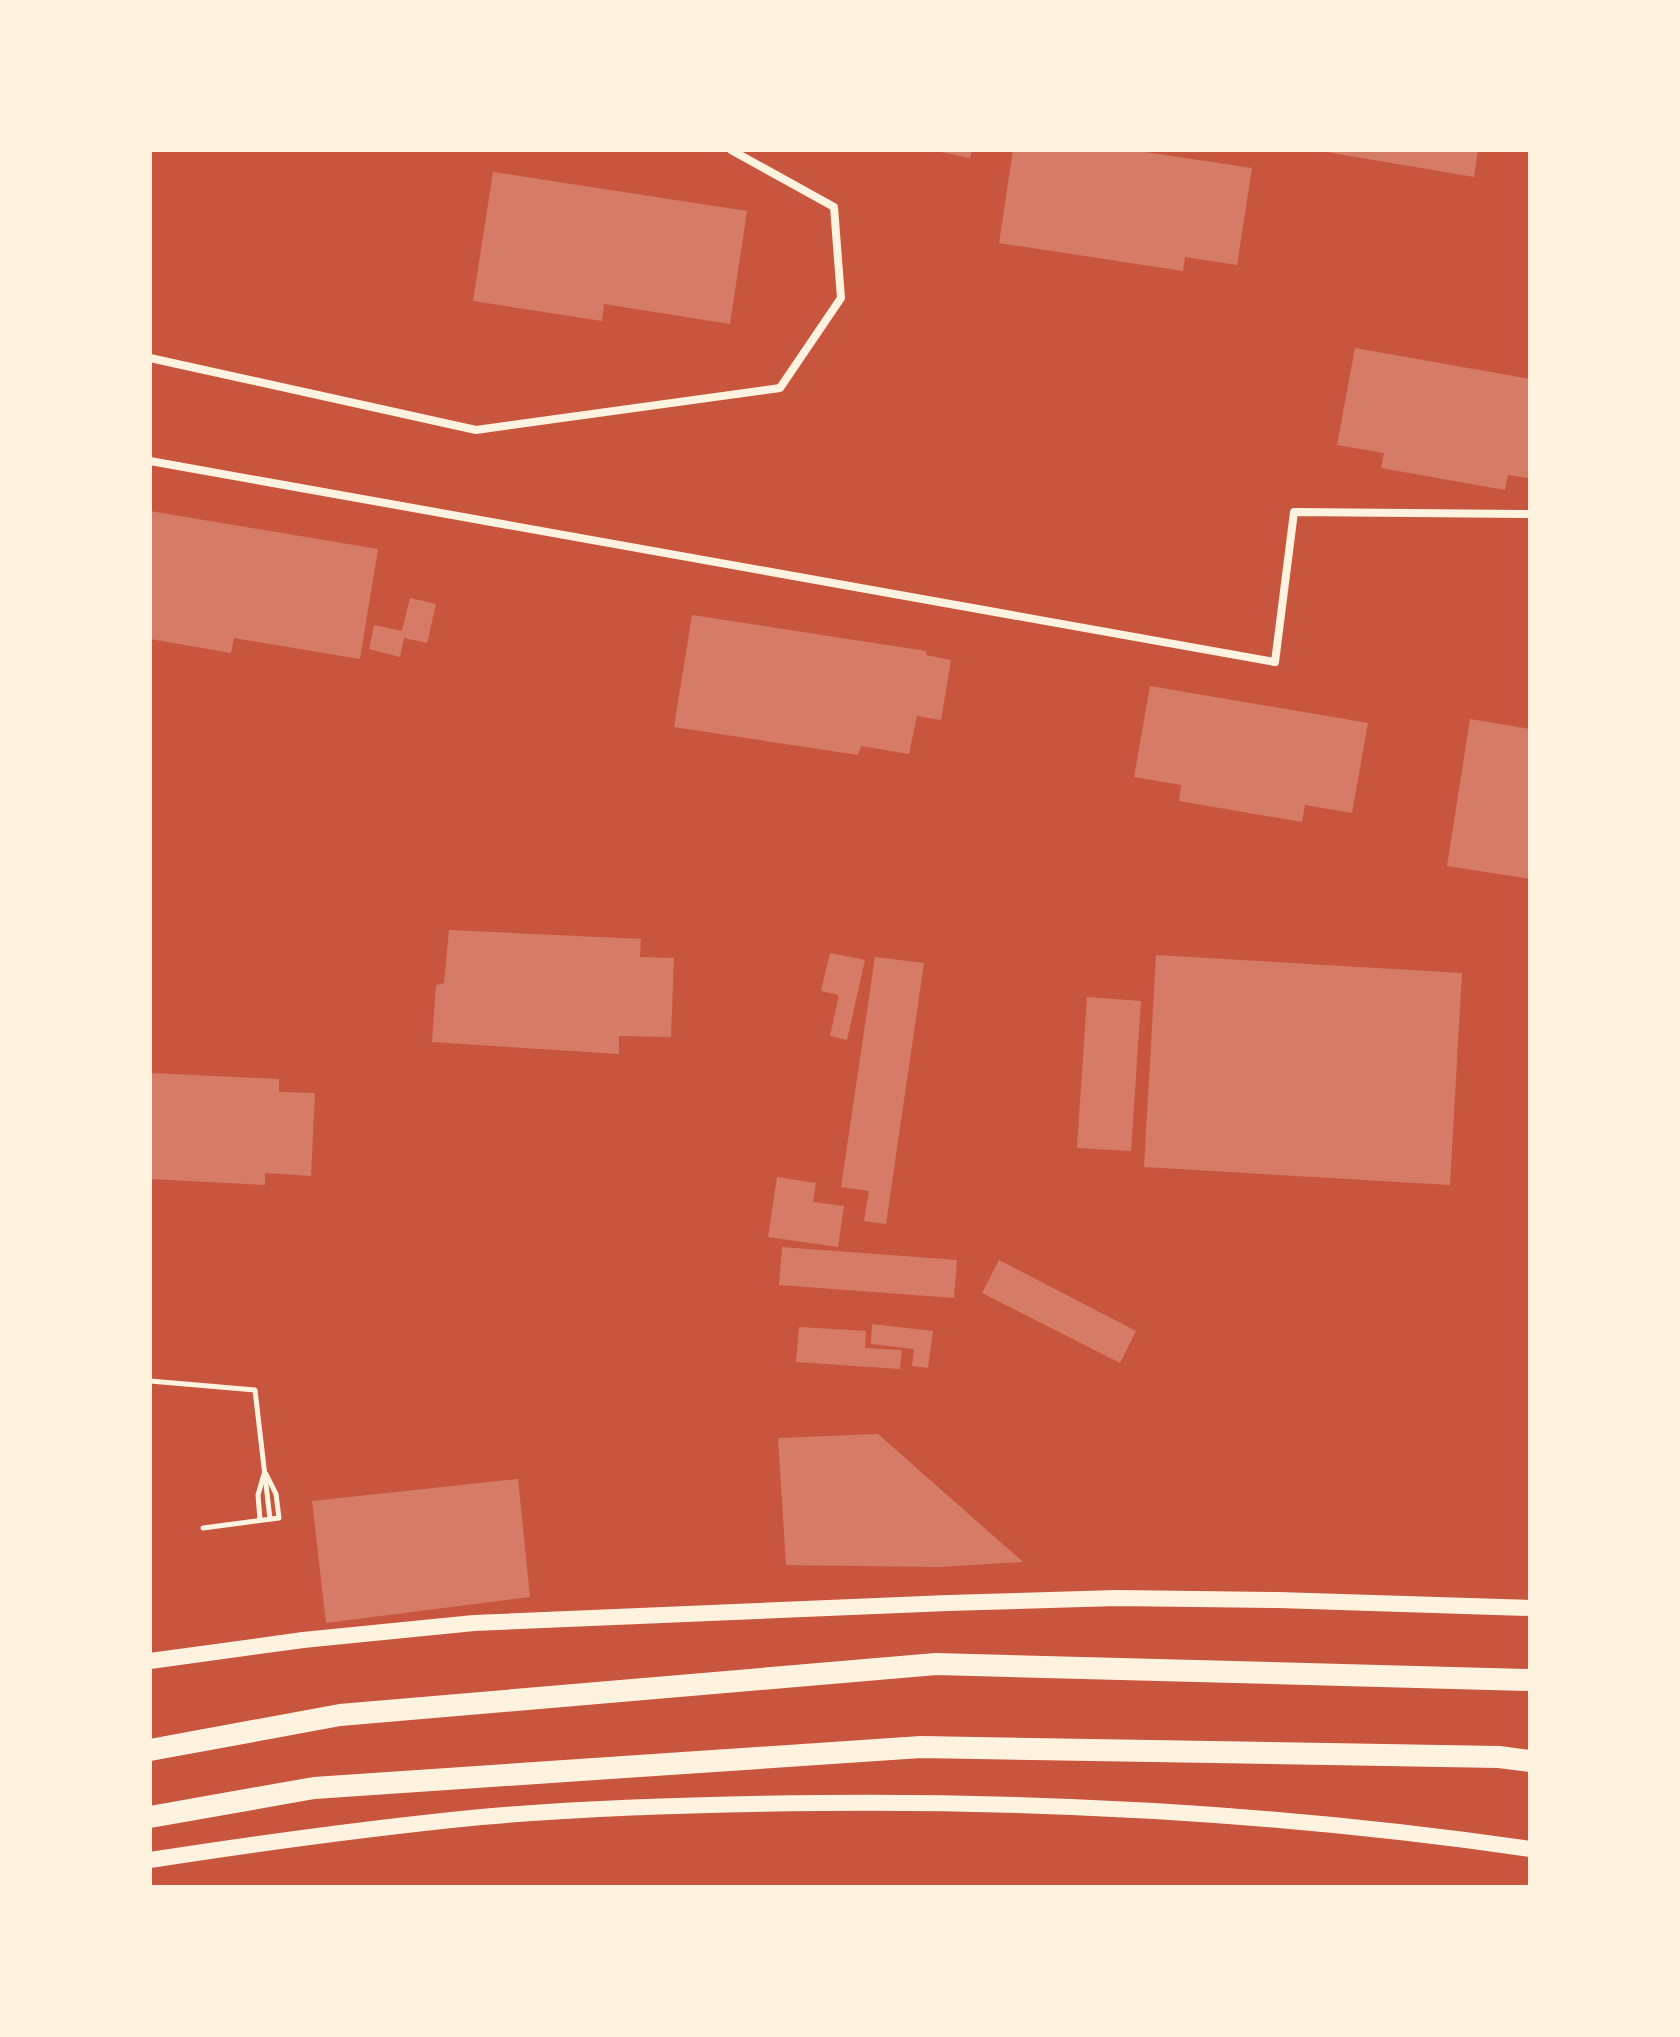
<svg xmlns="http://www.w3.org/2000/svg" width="1680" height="2037" font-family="'Space Grotesk',sans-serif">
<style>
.building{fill:#d67c66}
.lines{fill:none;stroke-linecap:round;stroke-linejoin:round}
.path{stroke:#fff3e0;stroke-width:5}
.minor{stroke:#fff3e0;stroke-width:8}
.secondary{stroke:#fff3e0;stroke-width:16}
.trunk{stroke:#fff3e0;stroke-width:22}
</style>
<rect width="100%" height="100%" fill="#c8553d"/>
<!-- building -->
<g class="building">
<polygon points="931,150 972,150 970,158"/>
<polygon points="1013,150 1132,150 1252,168 1237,265 1185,257 1183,271 999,243"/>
<polygon points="1315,150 1478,150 1474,177"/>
<polygon points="493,172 747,211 730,324 604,304 602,321 473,301"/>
<polygon points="1355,348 1530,379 1530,473 1528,478 1508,475 1505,490 1381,468 1384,453 1337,445"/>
<polygon points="150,511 378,549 360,659 234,638 231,653 150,639"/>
<polygon points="410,598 436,604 427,643 404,638 400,657 369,649 374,625 402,631"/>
<polygon points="692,615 926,651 926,655 951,660 941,720 917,716 909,754 861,746 858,755 674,727"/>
<polygon points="1150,686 1368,723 1352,813 1305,805 1302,822 1179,801 1181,785 1134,777"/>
<polygon points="1470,719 1530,729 1530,879 1447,866"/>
<polygon points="449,930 641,939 640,957 674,958 671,1037 619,1036 619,1054 432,1042 436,985 444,983"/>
<polygon points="830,953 865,960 847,1040 830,1036 839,995 821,991"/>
<polygon points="1156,955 1462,973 1450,1185 1144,1167"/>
<polygon points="875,957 924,963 886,1224 864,1221 869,1191 841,1187"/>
<polygon points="1087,997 1141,1001 1131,1151 1077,1148"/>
<polygon points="150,1073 279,1079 279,1092 315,1093 311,1176 265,1173 265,1185 150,1179"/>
<polygon points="777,1177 816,1183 813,1202 844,1206 838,1247 768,1237"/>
<polygon points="782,1247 957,1260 954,1298 779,1285"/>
<polygon points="999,1260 1136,1331 1120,1363 982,1293"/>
<polygon points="872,1324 933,1331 928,1368 912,1366 914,1349 871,1344"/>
<polygon points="799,1327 866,1331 865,1348 902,1350 900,1369 796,1362"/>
<polygon points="878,1434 1023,1562 939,1567 786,1565 778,1438"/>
<polygon points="518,1479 530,1597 326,1623 312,1501"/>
</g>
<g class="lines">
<!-- path -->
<g class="path">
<polyline points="150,1381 255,1390 270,1519"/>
<polyline points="260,1520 258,1495 264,1474"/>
<polyline points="203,1528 279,1518 276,1494 266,1474"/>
</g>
<!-- minor -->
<g class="minor">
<polyline points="150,358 476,430 780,388 841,298 834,207 731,150"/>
<polyline points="150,461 1275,662 1294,512 1530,514"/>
</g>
<!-- secondary -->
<g class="secondary">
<polyline points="150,1661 303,1640 474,1623 948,1603 1117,1598 1278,1600 1530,1608"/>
<path d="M150,1860C260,1843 370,1828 481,1817C594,1807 709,1804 822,1803C1059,1801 1296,1815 1530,1849"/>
</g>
<!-- trunk -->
<g class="trunk">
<polyline points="150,1750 340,1715 936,1664 1530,1680"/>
<polyline points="150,1817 314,1788 921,1747 1499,1757 1530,1761"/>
</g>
</g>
<!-- border -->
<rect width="1680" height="2037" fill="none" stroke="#fff3e0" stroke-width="304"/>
</svg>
